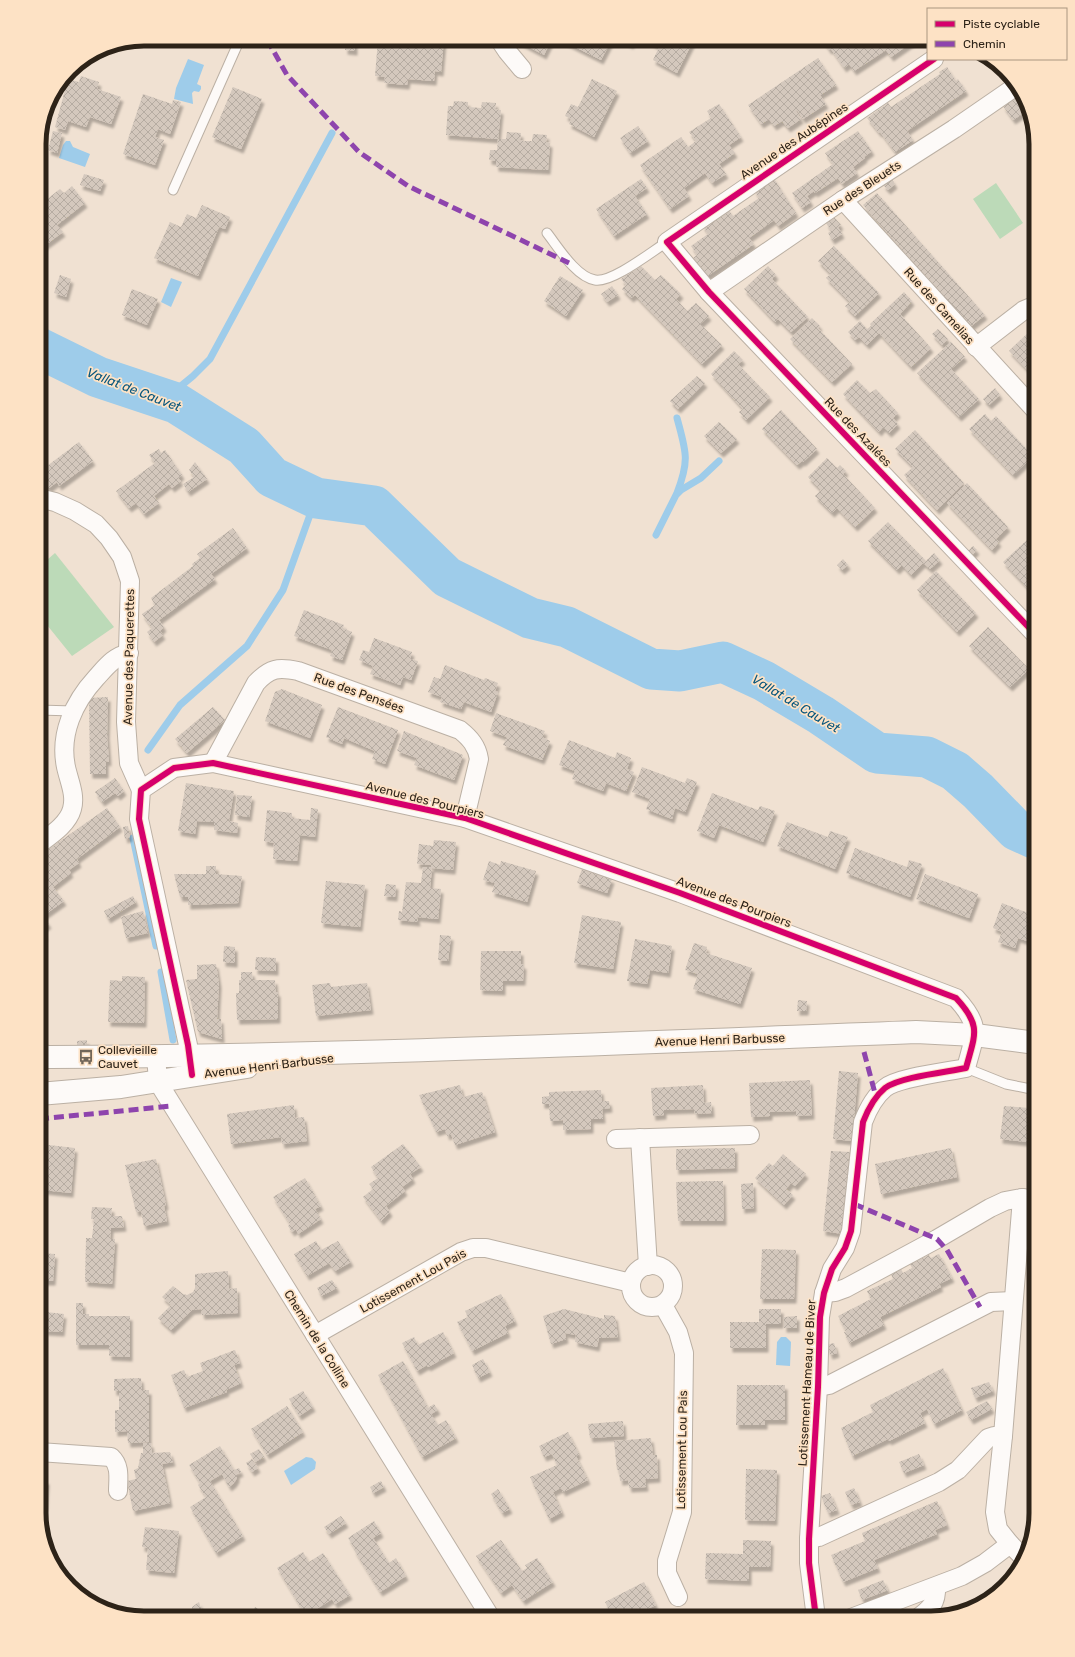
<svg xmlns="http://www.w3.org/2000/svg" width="1075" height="1657" font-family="Rubik,sans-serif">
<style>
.green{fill:#bcdab8}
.water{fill:#9eccea}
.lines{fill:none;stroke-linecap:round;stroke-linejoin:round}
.stream{stroke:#9eccea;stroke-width:7}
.river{stroke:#9eccea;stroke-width:41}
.building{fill:url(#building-cross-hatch);filter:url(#shadow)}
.service-casing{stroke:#bbb0a4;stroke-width:11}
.minor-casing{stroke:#bbb0a4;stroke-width:20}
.secondary-casing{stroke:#bbb0a4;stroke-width:24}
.service{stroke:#fdfaf8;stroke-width:9}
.minor{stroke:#fdfaf8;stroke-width:18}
.secondary{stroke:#fdfaf8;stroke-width:22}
.quiet{stroke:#8e44ad;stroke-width:5;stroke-dasharray:10 5;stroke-linecap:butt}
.cycleway-casing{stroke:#fde2c5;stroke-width:8}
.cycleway{stroke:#d6006c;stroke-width:6}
.labels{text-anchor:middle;stroke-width:3.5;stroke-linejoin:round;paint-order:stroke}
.street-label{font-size:12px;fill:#2d2318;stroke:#fde2c5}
.poi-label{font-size:12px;fill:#2d2318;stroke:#fde2c5;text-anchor:start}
.water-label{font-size:13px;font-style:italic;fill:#06557c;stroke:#fde2c5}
.rim{fill:none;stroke:#2d2318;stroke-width:5}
</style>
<defs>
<pattern id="building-cross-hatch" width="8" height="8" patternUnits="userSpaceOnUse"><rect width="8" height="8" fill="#d4c8bd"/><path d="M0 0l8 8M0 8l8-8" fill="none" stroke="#b6aca2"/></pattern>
<filter id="shadow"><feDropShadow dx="2.5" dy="4.5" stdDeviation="1" flood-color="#0004"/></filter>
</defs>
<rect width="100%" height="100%" fill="#f0e1d2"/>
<!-- green -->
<g class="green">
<polygon points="996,183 1023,223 1000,239 973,199"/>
<polygon points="55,553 114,627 72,656 39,615 39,567"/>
<polygon points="1036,1314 1036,1346 1032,1343 1033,1315"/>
</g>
<!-- water -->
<g class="water">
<polygon points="188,59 204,65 197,84 201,86 201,89 199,92 194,91 192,93 193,104 174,99 176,88"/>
<polygon points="66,141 70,141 73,147 90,154 85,167 59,158 63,145"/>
<polygon points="171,278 182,282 171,307 161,302"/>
<polygon points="781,1337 786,1337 791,1342 790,1366 776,1365 777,1342"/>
<polygon points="306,1457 312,1458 316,1462 315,1469 291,1485 284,1471"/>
</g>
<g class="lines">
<!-- stream -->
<g class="stream">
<polyline points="165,399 193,376 210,359 332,133"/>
<path d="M677,493C690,459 686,452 677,418"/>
<polyline points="656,535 676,495 681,490 701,478 719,461"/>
<polyline points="148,750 180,705 247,646 283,590 316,498"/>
<polyline points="133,838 156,946"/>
<polyline points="161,972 173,1040"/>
</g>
<!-- river -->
<polyline class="river" points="39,348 98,377 176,403 244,446 272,477 316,498 374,506 447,577 530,618 567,627 651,669 680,671 723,662 764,681 821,715 877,753 927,757 955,771 978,791 1016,830 1036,839"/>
</g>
<!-- building -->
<g class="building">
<polygon points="346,39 355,39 355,51 345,50"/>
<polygon points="378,39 444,39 441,72 435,71 434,81 408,79 407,85 384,83 385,77 375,76"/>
<polygon points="514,39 552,39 544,55"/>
<polygon points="559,39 612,39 601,60"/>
<polygon points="621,39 634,39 631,45"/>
<polygon points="644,39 694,39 677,73 653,60 659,47"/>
<polygon points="827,39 839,39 841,43 846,39 917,39 891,57 886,50 854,71 849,64 844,68 831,49 829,50 823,41"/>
<polygon points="818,58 836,85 820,95 826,104 803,119 797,110 796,111 801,119 788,128 782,121 774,126 769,119 761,124 748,105"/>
<polygon points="988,59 991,59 997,66 994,68"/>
<polygon points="947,67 956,81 958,79 966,91 907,131 913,140 895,152 880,132 879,133 867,118 888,103 891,107 940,74 939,72"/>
<polygon points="81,76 99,82 97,89 121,97 111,124 90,117 86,127 68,121 65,130 55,127 68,79 79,82"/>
<polygon points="592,79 617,91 594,137 569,124 571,119 565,116 571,104 578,107"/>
<polygon points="233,87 262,99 241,149 212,137"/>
<polygon points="1021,93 1025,98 1028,110 1013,120 1003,106"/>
<polygon points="143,94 172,104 173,100 181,102 170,134 158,129 155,137 164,140 155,165 123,154"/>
<polygon points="454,101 468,102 468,107 481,108 482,102 496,103 495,109 501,110 498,139 506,139 507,132 521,133 520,140 525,141 532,141 533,134 547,135 546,142 550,143 548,170 496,167 496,161 489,160 490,150 497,150 498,139 446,135 448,106 453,106"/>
<polygon points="719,104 741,137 729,145 735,153 719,164 726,174 712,183 705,173 684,188 689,196 670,209 640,165 681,137 688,147 696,141 689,132 711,118 707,111"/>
<polygon points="638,126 648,141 630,153 620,138"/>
<polygon points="53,131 62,133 57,153 48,150"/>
<polygon points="858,131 872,151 864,157 865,158 853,167 857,173 842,184 838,178 815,193 814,191 807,196 811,202 802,208 792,193 833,164 825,153"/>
<polygon points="84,174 104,180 100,191 80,185"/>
<polygon points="773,177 796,213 778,226 774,220 749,238 754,244 706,277 693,258 697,255 691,246 708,234 702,225 727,208 733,216 759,198 754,190"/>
<polygon points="891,178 895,184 888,190 883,185"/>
<polygon points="641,179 647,188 635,196 647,214 614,236 596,209"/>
<polygon points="72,186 85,203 57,225 63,232 40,249 39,247 39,210 43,207 41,204 60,189 64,193"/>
<polygon points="877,193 985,315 970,327 863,205"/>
<polygon points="202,205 230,217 225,229 219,227 198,276 154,258 170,222 181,227 187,214 196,218"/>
<polygon points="834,217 841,225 838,227 842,234 832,240 828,233 831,231 826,223"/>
<polygon points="834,246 879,293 855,316 845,306 850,302 826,278 831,274 818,261"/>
<polygon points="641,266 655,280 661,275 681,294 676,299 687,311 696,303 709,316 700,324 722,345 702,364 635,295 631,298 622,289 626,285 621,279"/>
<polygon points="768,266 776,275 772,279 808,317 791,332 778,319 775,322 744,289"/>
<polygon points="60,275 71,279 66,297 54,293"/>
<polygon points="560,276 583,290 566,316 544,301"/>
<polygon points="612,286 618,295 607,302 601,294"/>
<polygon points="132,289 158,299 147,325 122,315"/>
<polygon points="904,292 912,301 900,314 931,348 911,367 879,333 867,345 859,337 855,340 848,332 860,321 867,329 871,326 870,324"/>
<polygon points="812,318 820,326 818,328 852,364 832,382 790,339"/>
<polygon points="938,329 948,339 942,345 932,334"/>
<polygon points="1030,331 1036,337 1036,379 1009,351"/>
<polygon points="951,342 965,357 951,369 979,399 959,417 917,373"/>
<polygon points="734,351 743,360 738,364 770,397 746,420 739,412 743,409 711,374"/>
<polygon points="697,376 705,383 678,409 670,401"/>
<polygon points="857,380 870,393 876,389 898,413 893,418 898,424 889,433 883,427 879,432 843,394"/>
<polygon points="995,388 1000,395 989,405 983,399"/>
<polygon points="781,410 817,449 803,462 802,461 797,465 762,429"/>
<polygon points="985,414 991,421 996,416 1033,456 1013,475 969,429"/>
<polygon points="719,422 737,439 721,453 704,436"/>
<polygon points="915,430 964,483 937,510 904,475 913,467 895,449"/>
<polygon points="79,442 93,461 59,486 57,482 49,488 47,487 39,477 39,461 42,459 47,466"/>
<polygon points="159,449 161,453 165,450 182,475 178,478 181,481 172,488 169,484 154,496 159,503 144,514 136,503 129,508 116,491 155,463 149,455"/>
<polygon points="827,458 837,468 840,465 846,471 843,474 875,508 855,527 837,508 832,513 815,496 821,490 808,477"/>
<polygon points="195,462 207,479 188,492 183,484 194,477 189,470"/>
<polygon points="967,483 1008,527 996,539 999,542 992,550 947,503"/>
<polygon points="888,522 926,561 934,553 940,560 930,569 923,563 911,575 902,565 897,570 868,541"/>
<polygon points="233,528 247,548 211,574 215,579 159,620 164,627 160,631 163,635 154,642 147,632 152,628 142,614 155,605 151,598 193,566 192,564 200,558 197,554"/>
<polygon points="1028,539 1036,547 1031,551 1036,556 1036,597 1003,562"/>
<polygon points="973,546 977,550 969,558 965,554"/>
<polygon points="843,559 848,565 842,570 837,565"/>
<polygon points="936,571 976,613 957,632 917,590"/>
<polygon points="304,610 344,625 343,628 352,632 342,660 330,656 332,650 294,636"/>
<polygon points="988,627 1029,669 1010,687 969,646"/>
<polygon points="374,638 412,652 410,659 418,661 411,680 403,677 400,685 370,674 373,667 371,665 359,660 363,650 369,652"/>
<polygon points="445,665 484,680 485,678 498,683 495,691 498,692 491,712 464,702 461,709 440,702 442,697 428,692 434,677 440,679"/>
<polygon points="282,689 322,705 310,738 265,721 275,692"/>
<polygon points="1036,695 1036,703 1032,699"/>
<polygon points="108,697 107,735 109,762 106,761 106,774 90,774 89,698"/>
<polygon points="1036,704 1036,716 1031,710"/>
<polygon points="213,707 225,720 187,753 175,739"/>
<polygon points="338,707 398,730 385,764 372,759 375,751 344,738 342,744 326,737"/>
<polygon points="496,713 545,731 542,737 550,741 542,760 503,745 507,737 490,731"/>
<polygon points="404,731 463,755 454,780 414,765 417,758 397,751"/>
<polygon points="569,740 615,758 617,752 631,758 627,769 634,772 626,791 606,783 603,791 572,779 575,771 559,765"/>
<polygon points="642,767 685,783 687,778 697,782 685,812 675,808 672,819 646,809 650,799 632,792"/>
<polygon points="115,778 124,791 118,796 115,793 102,802 95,792"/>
<polygon points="186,783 234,791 229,821 238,823 237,833 214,830 214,822 197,821 195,834 178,831"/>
<polygon points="712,793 758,810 760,806 775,811 763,842 719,825 714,838 697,831"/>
<polygon points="237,795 252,796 249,817 235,815"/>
<polygon points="107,808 120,827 77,859 79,863 69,870 71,873 53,887 64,901 43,916 49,924 41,930 45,936 39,940 39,856"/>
<polygon points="311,808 318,809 315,837 300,835 297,861 273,859 274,843 264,841 267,810 292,813 292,818 310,820"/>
<polygon points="787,822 828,837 830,831 848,837 835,869 777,846"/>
<polygon points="128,826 130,837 125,839 123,827"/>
<polygon points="434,840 456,842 453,870 432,868 430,888 441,889 438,919 417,917 418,922 398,920 399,911 402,912 406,882 421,883 423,867 431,867 431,865 417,864 419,844 433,846"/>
<polygon points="855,848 907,867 909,860 922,864 910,897 846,873"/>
<polygon points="489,861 500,865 501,861 536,871 527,902 492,892 495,883 483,880"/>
<polygon points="206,866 216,866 216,874 242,876 238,903 188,905 188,897 180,897 174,874 206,874"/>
<polygon points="582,869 612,879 607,893 577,883"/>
<polygon points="925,874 978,894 969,918 916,899"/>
<polygon points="326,881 365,885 360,927 321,923"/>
<polygon points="386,884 396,885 395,897 384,896"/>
<polygon points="133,896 136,902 108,919 104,911"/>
<polygon points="1002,903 1036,916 1036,944 1018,938 1015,948 998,942 1002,932 993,928"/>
<polygon points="143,911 148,933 126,938 121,917"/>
<polygon points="582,915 621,922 613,969 574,963"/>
<polygon points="440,935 451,936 448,961 438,960"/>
<polygon points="635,939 672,946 668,973 650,970 647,984 627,981"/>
<polygon points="694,943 707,947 706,953 752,968 740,1004 693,989 698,974 685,970"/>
<polygon points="224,946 235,947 235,963 223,962"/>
<polygon points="481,951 521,951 521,964 524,965 523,981 503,981 503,991 480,990"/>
<polygon points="256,957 276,958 276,971 255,970"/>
<polygon points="216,964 219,984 217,1019 221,1019 222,1039 198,1032 186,980 197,979 197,965"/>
<polygon points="241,972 252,972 253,980 275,980 276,992 278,992 278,1019 237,1020 236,993 239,993 239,980 241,980"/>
<polygon points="122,976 145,977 144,1023 108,1022 110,980 122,981"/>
<polygon points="330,983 331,987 367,983 371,1010 316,1016 312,985"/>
<polygon points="798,1000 807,1001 806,1011 797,1011"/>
<polygon points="87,1040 87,1045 77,1046 77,1041"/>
<polygon points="839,1071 858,1073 852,1141 833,1139"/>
<polygon points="810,1080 812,1115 796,1116 796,1111 770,1112 770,1116 751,1117 749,1083"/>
<polygon points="460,1085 463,1097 482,1092 495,1132 455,1145 451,1134 447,1136 445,1129 436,1132 419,1095"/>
<polygon points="703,1085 704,1103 711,1102 712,1113 695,1114 694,1109 664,1110 664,1115 653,1116 651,1088"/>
<polygon points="601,1090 602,1101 609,1101 610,1108 602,1109 603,1119 591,1119 591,1129 563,1130 563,1120 550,1121 549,1104 542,1104 542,1097 549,1096 549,1092"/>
<polygon points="294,1105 295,1118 304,1117 307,1141 282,1144 281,1137 231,1144 227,1114"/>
<polygon points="1004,1106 1030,1108 1029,1113 1036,1113 1036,1143 1000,1139"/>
<polygon points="40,1144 75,1148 71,1193 43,1190 44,1167 39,1166"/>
<polygon points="403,1144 421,1167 410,1174 413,1179 402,1187 405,1191 386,1206 390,1212 381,1221 363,1197 373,1189 369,1184 378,1178 371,1167"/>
<polygon points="735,1148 735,1168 676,1170 676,1149"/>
<polygon points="951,1148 957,1177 881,1194 875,1164"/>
<polygon points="831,1151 850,1152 843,1234 823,1231"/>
<polygon points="783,1154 806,1174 795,1186 791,1183 786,1189 793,1195 784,1205 755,1178 769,1163 773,1166"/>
<polygon points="156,1159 166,1205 164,1206 167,1221 144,1226 141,1211 136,1212 125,1165"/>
<polygon points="305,1178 321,1206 315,1209 321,1219 298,1234 296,1229 292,1232 288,1226 290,1224 273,1197"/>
<polygon points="713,1181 723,1181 724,1221 678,1221 676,1182"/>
<polygon points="753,1183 754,1208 742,1209 741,1184"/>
<polygon points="92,1207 112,1208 111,1216 122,1216 124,1227 111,1228 110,1239 115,1239 112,1284 85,1282 86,1238 92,1238 94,1219 91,1219"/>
<polygon points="316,1241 321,1250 338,1241 351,1262 335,1271 329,1263 307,1276 294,1254"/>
<polygon points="762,1249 796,1250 794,1299 760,1299"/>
<polygon points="39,1253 55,1254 53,1281 39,1281"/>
<polygon points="939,1254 952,1278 939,1284 941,1287 880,1317 884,1325 849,1343 844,1332 846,1332 838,1316 871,1299 867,1291 893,1279 891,1274 901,1269 903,1273 912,1268 910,1264 929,1255 931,1258"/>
<polygon points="228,1271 229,1289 237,1288 238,1313 202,1315 201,1309 192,1310 171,1330 158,1318 171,1305 162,1297 173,1286 183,1294 187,1295 193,1292 195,1288 195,1274"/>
<polygon points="332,1280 337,1288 321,1296 317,1288"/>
<polygon points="501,1294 515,1321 505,1326 508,1333 472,1351 457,1322 468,1317 465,1311"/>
<polygon points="76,1303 83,1303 83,1314 89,1314 89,1316 130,1316 130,1357 109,1356 109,1345 76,1345"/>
<polygon points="564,1309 604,1319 604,1315 615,1316 618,1337 599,1338 597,1347 575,1342 576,1335 565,1333 566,1339 551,1344 543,1316"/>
<polygon points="759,1309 781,1309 781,1324 766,1324 766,1348 730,1348 730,1322 759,1322"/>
<polygon points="46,1312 64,1314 62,1332 45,1331"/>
<polygon points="797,1316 797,1328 784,1328 784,1317"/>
<polygon points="443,1332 454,1353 428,1367 427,1365 417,1371 402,1343 414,1337 418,1345"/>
<polygon points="834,1343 837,1353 830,1355 827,1345"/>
<polygon points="235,1350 240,1363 234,1365 241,1383 226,1390 227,1392 184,1408 171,1375 184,1370 187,1377 203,1371 200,1363"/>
<polygon points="483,1359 490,1372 478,1378 472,1365"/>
<polygon points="403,1361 428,1408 434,1404 438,1410 431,1414 438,1425 446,1420 456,1438 422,1457 378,1375"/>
<polygon points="943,1368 962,1410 934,1424 927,1409 920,1413 925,1423 889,1441 888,1439 852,1456 841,1428 873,1412 870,1405"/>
<polygon points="141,1378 142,1390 149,1390 149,1442 128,1443 127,1431 115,1432 115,1410 119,1410 119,1391 114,1391 114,1379"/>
<polygon points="989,1382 993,1391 975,1398 971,1388"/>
<polygon points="737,1385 785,1385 785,1420 765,1420 765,1425 736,1425"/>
<polygon points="303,1391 313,1407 299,1416 289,1399"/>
<polygon points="987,1401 992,1409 971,1420 966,1412"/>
<polygon points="287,1406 303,1432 267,1455 251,1429"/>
<polygon points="623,1421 624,1436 590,1438 588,1424"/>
<polygon points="568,1432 579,1454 576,1456 588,1480 563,1492 561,1488 553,1492 562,1512 549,1519 530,1477 557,1465 552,1454 544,1457 539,1446"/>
<polygon points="651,1438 653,1455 657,1455 658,1478 645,1479 646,1487 629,1488 628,1480 620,1481 619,1470 617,1470 614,1441"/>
<polygon points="143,1443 151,1443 152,1453 170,1452 173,1462 162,1464 170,1503 133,1511 127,1481 136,1479 134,1470 138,1468 141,1453 143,1453"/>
<polygon points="220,1446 234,1470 239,1468 241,1472 237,1474 237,1478 234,1483 229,1487 222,1474 210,1481 243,1536 216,1553 190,1507 206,1497 198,1485 200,1483 189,1465"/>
<polygon points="259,1449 264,1457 255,1462 250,1454"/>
<polygon points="919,1454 924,1465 904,1473 899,1462"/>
<polygon points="252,1459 258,1468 252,1472 246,1463"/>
<polygon points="746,1469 777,1470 775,1521 745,1520"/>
<polygon points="39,1470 41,1470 41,1480 47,1480 45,1506 39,1506"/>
<polygon points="381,1481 384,1487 373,1493 370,1487"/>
<polygon points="854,1488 860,1502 851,1505 845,1492"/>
<polygon points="498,1489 510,1509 502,1513 491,1494"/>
<polygon points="830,1493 837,1510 828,1513 821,1496"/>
<polygon points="937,1501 947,1525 935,1530 937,1534 874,1560 878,1568 843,1582 831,1555 865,1541 862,1533"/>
<polygon points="341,1516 346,1523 329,1534 324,1527"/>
<polygon points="374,1521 381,1533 373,1538 389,1563 396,1558 406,1576 380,1592 354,1550 355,1549 348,1538"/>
<polygon points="145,1527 179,1531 174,1573 146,1570 148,1548 142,1547"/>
<polygon points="501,1540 522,1571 527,1568 525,1565 537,1558 553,1582 523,1601 512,1585 501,1593 476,1556"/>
<polygon points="743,1540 771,1541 770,1567 749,1567 749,1581 705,1579 706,1553 743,1554"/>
<polygon points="303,1552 309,1562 323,1553 350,1595 335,1604 332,1599 306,1616 277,1568"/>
<polygon points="883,1580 888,1590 862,1600 858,1590"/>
<polygon points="644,1582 656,1605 647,1609 648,1612 637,1618 636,1615 630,1618 613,1618 605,1602"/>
<polygon points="199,1602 204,1618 195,1618 192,1607"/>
<polygon points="255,1607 273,1618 248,1618"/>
<polygon points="950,1609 953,1613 929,1618 940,1610 942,1614"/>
<polygon points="885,1613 889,1618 878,1618"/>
<polygon points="747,1614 748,1618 739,1618"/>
</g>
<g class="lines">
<!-- service casing -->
<g class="service-casing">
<g id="service">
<polyline points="173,190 240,39"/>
<path d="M547,233C558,247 576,277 595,280C612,283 651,252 667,242"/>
<polyline points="39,710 73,711"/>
<polyline points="966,1068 1006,1084 1036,1090"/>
</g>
</g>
<!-- minor casing -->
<g class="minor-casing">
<g id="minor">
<polyline points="499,39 507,51 522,69"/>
<polyline points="934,59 667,242 709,292 1036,635"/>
<polyline points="843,200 1036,411"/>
<polyline points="709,292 843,200 954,129 1015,87"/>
<polyline points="976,347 1024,310 1036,305"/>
<polyline points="39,498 55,502 75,511 96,524 109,538 122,557 130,581 126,722 129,763 141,790"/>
<path d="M213,763L256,683C270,668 278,667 298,671L460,730C470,738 477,746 479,759L465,818"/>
<path d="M39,844C51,835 68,824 72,809C76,795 69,781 66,767C59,734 74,702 96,678C106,667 114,656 129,653"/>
<polyline points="156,1056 158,1081 161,1087 491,1618"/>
<path d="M191,1069L188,1045L139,819L141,790L174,768L213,763L465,818L680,893L956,998C982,1026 975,1034 966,1068C947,1072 899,1077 885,1088C874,1097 868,1109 863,1122L851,1231L845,1248L832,1269L824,1293L820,1317L818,1387L809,1539V1563L816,1618"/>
<polyline points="640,1138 648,1266"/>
<polyline points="616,1139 750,1135"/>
<polyline points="1022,1198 1003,1436 995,1512 998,1529 1010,1544 1024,1558"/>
<circle cx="652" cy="1286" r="21"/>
<polyline points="824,1293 835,1292 846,1288 937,1239 990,1208 1005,1201 1022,1198 1036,1200"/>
<polyline points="663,1305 678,1332 684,1353 682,1512 667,1561 667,1573 678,1597"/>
<polyline points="315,1335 461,1252 473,1248 486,1248 631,1283"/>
<polyline points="818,1387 829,1385 991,1302 1013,1301"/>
<path d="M39,1452L111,1457C121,1466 118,1479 118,1491"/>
<polyline points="809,1539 819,1537 939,1482 958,1470 988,1438 994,1436 1003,1436"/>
<polyline points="851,1618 962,1576 985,1563 1010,1544"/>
<path d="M918,1618C930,1609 937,1603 936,1587"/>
</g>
</g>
<!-- secondary casing -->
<g class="secondary-casing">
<g id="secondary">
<path d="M39,1055L48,1057C337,1056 627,1043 916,1032L975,1035L1036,1043"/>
<polyline points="39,1094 121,1087 247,1067"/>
</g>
</g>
<!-- service -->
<use href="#service" class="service"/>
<!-- minor -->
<use href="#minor" class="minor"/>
<!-- secondary -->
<use href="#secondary" class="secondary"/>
<!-- quiet -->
<g class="quiet">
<polyline points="269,39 269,43 287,75 359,152 408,186 569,263"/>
<polyline points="864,1052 876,1097"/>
<polyline points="39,1119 172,1106"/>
<polyline points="854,1204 937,1239 947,1250 980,1307"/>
</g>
<!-- cycleway casing -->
<g class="cycleway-casing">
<g id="cycleway">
<polyline points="934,59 667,242 709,292 1036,635"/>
<path d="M192,1075L188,1045L139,819L141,790L174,768L213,763L465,818L680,893L956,998C982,1026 975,1034 966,1068C947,1072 899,1077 885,1088C874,1097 868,1109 863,1122L851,1231L845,1248L832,1269L824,1293L820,1317L818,1387L809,1539V1563L816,1618"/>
</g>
</g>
<!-- cycleway -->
<use href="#cycleway" class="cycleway"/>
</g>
<!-- icons -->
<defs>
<g id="bus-bare" transform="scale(1.2)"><path d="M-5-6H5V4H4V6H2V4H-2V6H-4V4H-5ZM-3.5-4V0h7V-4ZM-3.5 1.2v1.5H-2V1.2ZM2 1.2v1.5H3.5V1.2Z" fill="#716659" stroke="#fde2c5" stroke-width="2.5" paint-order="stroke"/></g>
</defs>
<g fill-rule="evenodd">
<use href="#bus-bare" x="86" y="1057"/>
</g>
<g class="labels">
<!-- street labels -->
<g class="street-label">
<text transform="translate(794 141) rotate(-34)" y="4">Avenue des Aubépines</text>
<text transform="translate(862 188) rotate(-33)" y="4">Rue des Bleuets</text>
<text transform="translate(939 306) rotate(48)" y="4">Rue des Camelias</text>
<text transform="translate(858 432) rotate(46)" y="4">Rue des Azalées</text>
<text transform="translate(129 657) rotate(-89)" y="4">Avenue des Paquerettes</text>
<text transform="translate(359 693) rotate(20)" y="4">Rue des Pensées</text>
<text transform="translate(425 800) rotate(14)" y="4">Avenue des Pourpiers</text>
<text transform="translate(734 902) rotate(21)" y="4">Avenue des Pourpiers</text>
<text transform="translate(720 1040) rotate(-2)" y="4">Avenue Henri Barbusse</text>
<text transform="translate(269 1066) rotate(-7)" y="4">Avenue Henri Barbusse</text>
<text transform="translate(413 1281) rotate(-29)" y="4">Lotissement Lou Pais</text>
<text transform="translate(317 1339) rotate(58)" y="4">Chemin de la Colline</text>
<text transform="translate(807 1383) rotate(-87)" y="4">Lotissement Hameau de Biver</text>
<text transform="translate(682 1450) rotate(-89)" y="4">Lotissement Lou Pais</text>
</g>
<!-- poi labels -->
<g class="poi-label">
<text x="98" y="1054">Collevieille<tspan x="98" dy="14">Cauvet</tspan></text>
</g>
<!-- water labels -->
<g class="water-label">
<text transform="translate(134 389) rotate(21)" y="5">Vallat de Cauvet</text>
<text transform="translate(796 703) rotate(31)" y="5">Vallat de Cauvet</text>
</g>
</g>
<!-- crop -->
<path d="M0 0H1075V1657H0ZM144 46H931A98 98 0 0 1 1029 144V1513A98 98 0 0 1 931 1611H144A98 98 0 0 1 46 1513V144A98 98 0 0 1 144 46Z" fill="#fde2c5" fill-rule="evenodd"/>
<path class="rim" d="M144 46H931A98 98 0 0 1 1029 144V1513A98 98 0 0 1 931 1611H144A98 98 0 0 1 46 1513V144A98 98 0 0 1 144 46Z"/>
<!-- legend -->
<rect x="927" y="8" width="140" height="52" fill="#fde2c5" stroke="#aa9680"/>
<rect x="935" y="21" width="20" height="6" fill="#d6006c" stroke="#aa9680"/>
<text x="963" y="28" font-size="12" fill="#2d2318">Piste cyclable</text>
<rect x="935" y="41" width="20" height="6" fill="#8e44ad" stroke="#aa9680"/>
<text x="963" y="48" font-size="12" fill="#2d2318">Chemin</text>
</svg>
